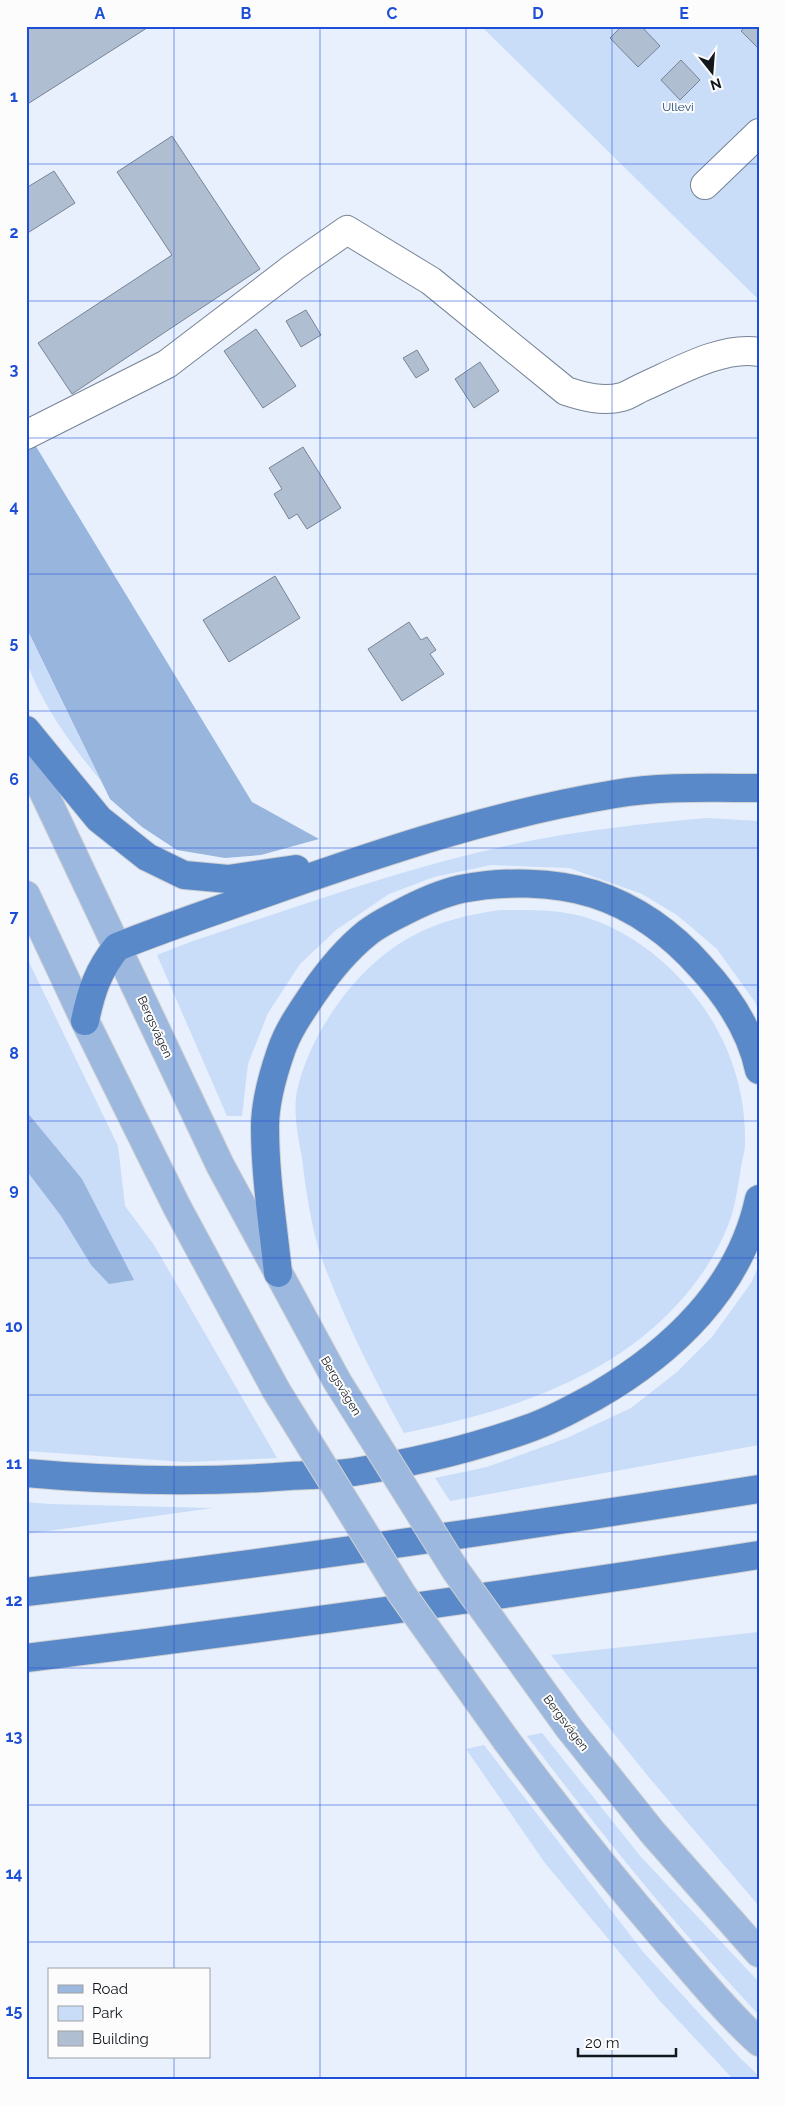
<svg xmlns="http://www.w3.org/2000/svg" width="785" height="2106" font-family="Raleway,sans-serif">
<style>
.green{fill:#c9dcf8}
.forest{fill:#98b5de}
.building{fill:#b0bed2;stroke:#778497}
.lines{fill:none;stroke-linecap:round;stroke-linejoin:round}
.minor-casing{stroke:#778497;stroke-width:30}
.major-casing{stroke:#d0d1d2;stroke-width:30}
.highway-casing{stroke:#d0d1d2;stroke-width:30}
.minor{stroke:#fff;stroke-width:28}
.major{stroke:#9cb8df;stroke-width:28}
.highway{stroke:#5a89c9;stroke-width:28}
.major-bridge-casing{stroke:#d0d1d2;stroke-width:30;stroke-linecap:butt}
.major-bridge{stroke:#9cb8df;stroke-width:28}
.grid{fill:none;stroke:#1d4ed8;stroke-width:1;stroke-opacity:0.55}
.labels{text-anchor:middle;stroke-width:4;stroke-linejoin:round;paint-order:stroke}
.park-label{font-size:12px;fill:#21477a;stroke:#fcfcfc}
.street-label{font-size:12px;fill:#12171e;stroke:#fcfcfc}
.neatline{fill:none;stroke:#1d4ed8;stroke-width:2}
.grid-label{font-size:16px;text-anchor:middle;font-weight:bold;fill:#1d4ed8}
</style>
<rect width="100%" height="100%" fill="#e7f0fc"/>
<!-- green -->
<g class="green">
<polygon points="481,26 759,26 759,300"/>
<path d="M26,628L101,781C73,747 41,704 27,662C24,653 26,638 26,628Z"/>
<path d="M706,818L759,821V1013L755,1002L717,949L677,915L642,894L569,868L491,865L434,877L389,894L336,930L300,964L268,1013L248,1064L242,1116H227L157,955L190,942C298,907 407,866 519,843C581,830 643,824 706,818Z"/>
<path d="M501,910C531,910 559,909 588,918C625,930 658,954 684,983C722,1025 745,1079 745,1137C746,1147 743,1157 741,1167C739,1182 736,1199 732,1214C718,1259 683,1304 647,1333C578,1390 490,1415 404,1433C373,1377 344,1319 322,1259C311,1228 306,1190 302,1158C298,1137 293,1112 297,1091C305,1055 324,1021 346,993C390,939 434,919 501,910Z"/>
<polygon points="26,956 118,1146 125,1206 154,1245 277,1458 186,1462 26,1451 26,1170 61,1216 91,1265 33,1121 26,1111"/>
<polygon points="759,1265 759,1445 450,1501 435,1478 487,1467 567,1438 631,1408 677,1372 712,1337 751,1283"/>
<polygon points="26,1502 49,1504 213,1508 26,1534"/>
<polygon points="759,1632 759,1906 647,1775 551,1655"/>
<path d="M542,1733L641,1857L759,1982V2015C676,1927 600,1832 527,1736Z"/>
<polygon points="484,1745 644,1953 741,2059 759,2076 759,2080 734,2080 660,2001 545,1863 466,1749"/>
</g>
<!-- forest -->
<g class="forest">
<polygon points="26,430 252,802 319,839 261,855 225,858 177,850 142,827 110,799 26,627"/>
<polygon points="26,1111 82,1179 134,1280 109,1284 91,1265 61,1216 26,1170"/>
</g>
<!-- building -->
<g class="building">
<polygon points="26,26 150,26 26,105"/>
<polygon points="622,26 641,26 660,46 638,67 610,38"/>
<polygon points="746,26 759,26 759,49 741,31"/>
<polygon points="681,60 700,80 680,100 661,80"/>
<polygon points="172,136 260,269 72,394 38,343 172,255 117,172"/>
<polygon points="54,171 75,203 26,234 26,188"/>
<polygon points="306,310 321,335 301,347 286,321"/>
<polygon points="256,329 296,386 263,408 224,351"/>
<polygon points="417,350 429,370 416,378 403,358"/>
<polygon points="480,362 499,391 474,408 455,379"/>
<polygon points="303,447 341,508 307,529 297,514 289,519 274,494 282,489 269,468"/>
<polygon points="275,576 300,618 229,662 203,620"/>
<polygon points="409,622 421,640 427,637 436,650 430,654 444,674 402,701 368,649"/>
</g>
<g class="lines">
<!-- minor casing -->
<g class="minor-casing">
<g id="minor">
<polyline points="705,185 759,133"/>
<path d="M26,435L167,364L294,267L347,230L431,281L566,391C584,397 603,402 622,397C629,395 636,390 643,387C675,373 723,345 759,352"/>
</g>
</g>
<!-- major casing -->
<g class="major-casing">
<g id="major">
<polyline points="26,755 220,1165 337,1381"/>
<polyline points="26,895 85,1021 177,1207 276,1390"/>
<polyline points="569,1728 653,1833 759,1953"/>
<path d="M506,1740C558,1810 612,1878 669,1944C698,1977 726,2012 759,2042"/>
</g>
</g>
<!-- highway casing -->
<g class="highway-casing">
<g id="highway">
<polyline points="26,730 99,819 147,857 184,875 228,879 296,869"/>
<path d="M85,1021C91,992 98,970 117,947C169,926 224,908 277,889C387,850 499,813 615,794C662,786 711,788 759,788"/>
<path d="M278,1273C273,1225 265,1176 265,1127C265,1102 273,1074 281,1051C288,1030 301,1012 313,994C328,972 346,950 367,933C377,925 389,919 401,913C420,903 439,894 461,889C502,881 553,881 594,894C635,907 672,934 700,966C727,995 751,1031 759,1070"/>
<path d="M26,1473C114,1481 202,1483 290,1476C311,1475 333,1475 354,1472C412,1463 471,1449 527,1429C551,1421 574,1408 596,1396C672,1352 740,1288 759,1199"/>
<path d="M26,1592C271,1563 515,1528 759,1489"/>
<path d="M26,1658C271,1628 515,1594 759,1555"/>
</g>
</g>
<!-- minor -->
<use href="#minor" class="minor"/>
<!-- major -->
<use href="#major" class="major"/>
<!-- highway -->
<use href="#highway" class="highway"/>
<!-- major-bridge casing -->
<g class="major-bridge-casing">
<g id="major-bridge">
<polyline points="337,1381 456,1571 569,1728"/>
<polyline points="276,1390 402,1594 506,1740"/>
</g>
</g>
<!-- major-bridge -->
<use href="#major-bridge" class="major-bridge"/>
</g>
<!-- grid -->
<path class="grid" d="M174,26V1970M320,26V2080M466,26V2080M612,26V2080M26,164H759M26,301H759M26,438H759M26,574H759M26,711H759M26,848H759M26,985H759M26,1121H759M26,1258H759M26,1395H759M26,1532H759M26,1668H759M26,1805H759M26,1942H759M174,2057V2080"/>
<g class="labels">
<!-- park labels -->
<g class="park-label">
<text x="678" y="111">Ullevi</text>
</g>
<!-- street labels -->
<g class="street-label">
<text transform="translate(155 1027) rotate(65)" y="4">Bergsvägen</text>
<text transform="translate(341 1386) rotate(59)" y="4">Bergsvägen</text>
<text transform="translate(566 1723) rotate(53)" y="4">Bergsvägen</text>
</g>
</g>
<!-- border -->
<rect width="785" height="2106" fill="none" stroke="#fcfcfc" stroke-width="55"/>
<!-- legend -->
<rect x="48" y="1968" width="162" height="90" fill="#fcfcfc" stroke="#9ea0a3"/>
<rect x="58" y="1985" width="25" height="8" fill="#9cb8df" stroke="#9ea0a3"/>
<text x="92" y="1994" font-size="15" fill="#12171e">Road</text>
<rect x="58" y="2006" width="25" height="15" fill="#c9dcf8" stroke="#9ea0a3"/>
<text x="92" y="2018" font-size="15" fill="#12171e">Park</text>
<rect x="58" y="2031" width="25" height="15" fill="#b0bed2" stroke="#9ea0a3"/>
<text x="92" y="2044" font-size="15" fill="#12171e">Building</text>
<!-- north arrow -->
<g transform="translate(712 72) rotate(163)" stroke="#fcfcfc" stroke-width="4" paint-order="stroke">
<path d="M0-4L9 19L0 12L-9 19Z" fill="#12171e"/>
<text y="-8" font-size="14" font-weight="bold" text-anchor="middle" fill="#12171e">N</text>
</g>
<!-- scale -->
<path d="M578 2048v8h98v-8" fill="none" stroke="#12171e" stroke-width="2.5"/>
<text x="585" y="2048" font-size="15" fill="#12171e" stroke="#fcfcfc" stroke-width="4" paint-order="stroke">20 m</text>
<rect x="28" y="28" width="730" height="2050" class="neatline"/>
<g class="grid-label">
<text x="100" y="19">A</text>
<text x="246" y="19">B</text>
<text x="392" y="19">C</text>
<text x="538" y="19">D</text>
<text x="684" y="19">E</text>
<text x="14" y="102">1</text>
<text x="14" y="238">2</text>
<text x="14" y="375">3</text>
<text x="14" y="512">4</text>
<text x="14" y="648">5</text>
<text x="14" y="785">6</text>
<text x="14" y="922">7</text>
<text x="14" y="1059">8</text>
<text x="14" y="1195">9</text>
<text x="14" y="1332">10</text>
<text x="14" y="1469">11</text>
<text x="14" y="1606">12</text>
<text x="14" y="1742">13</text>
<text x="14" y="1879">14</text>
<text x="14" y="2016">15</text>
</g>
</svg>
